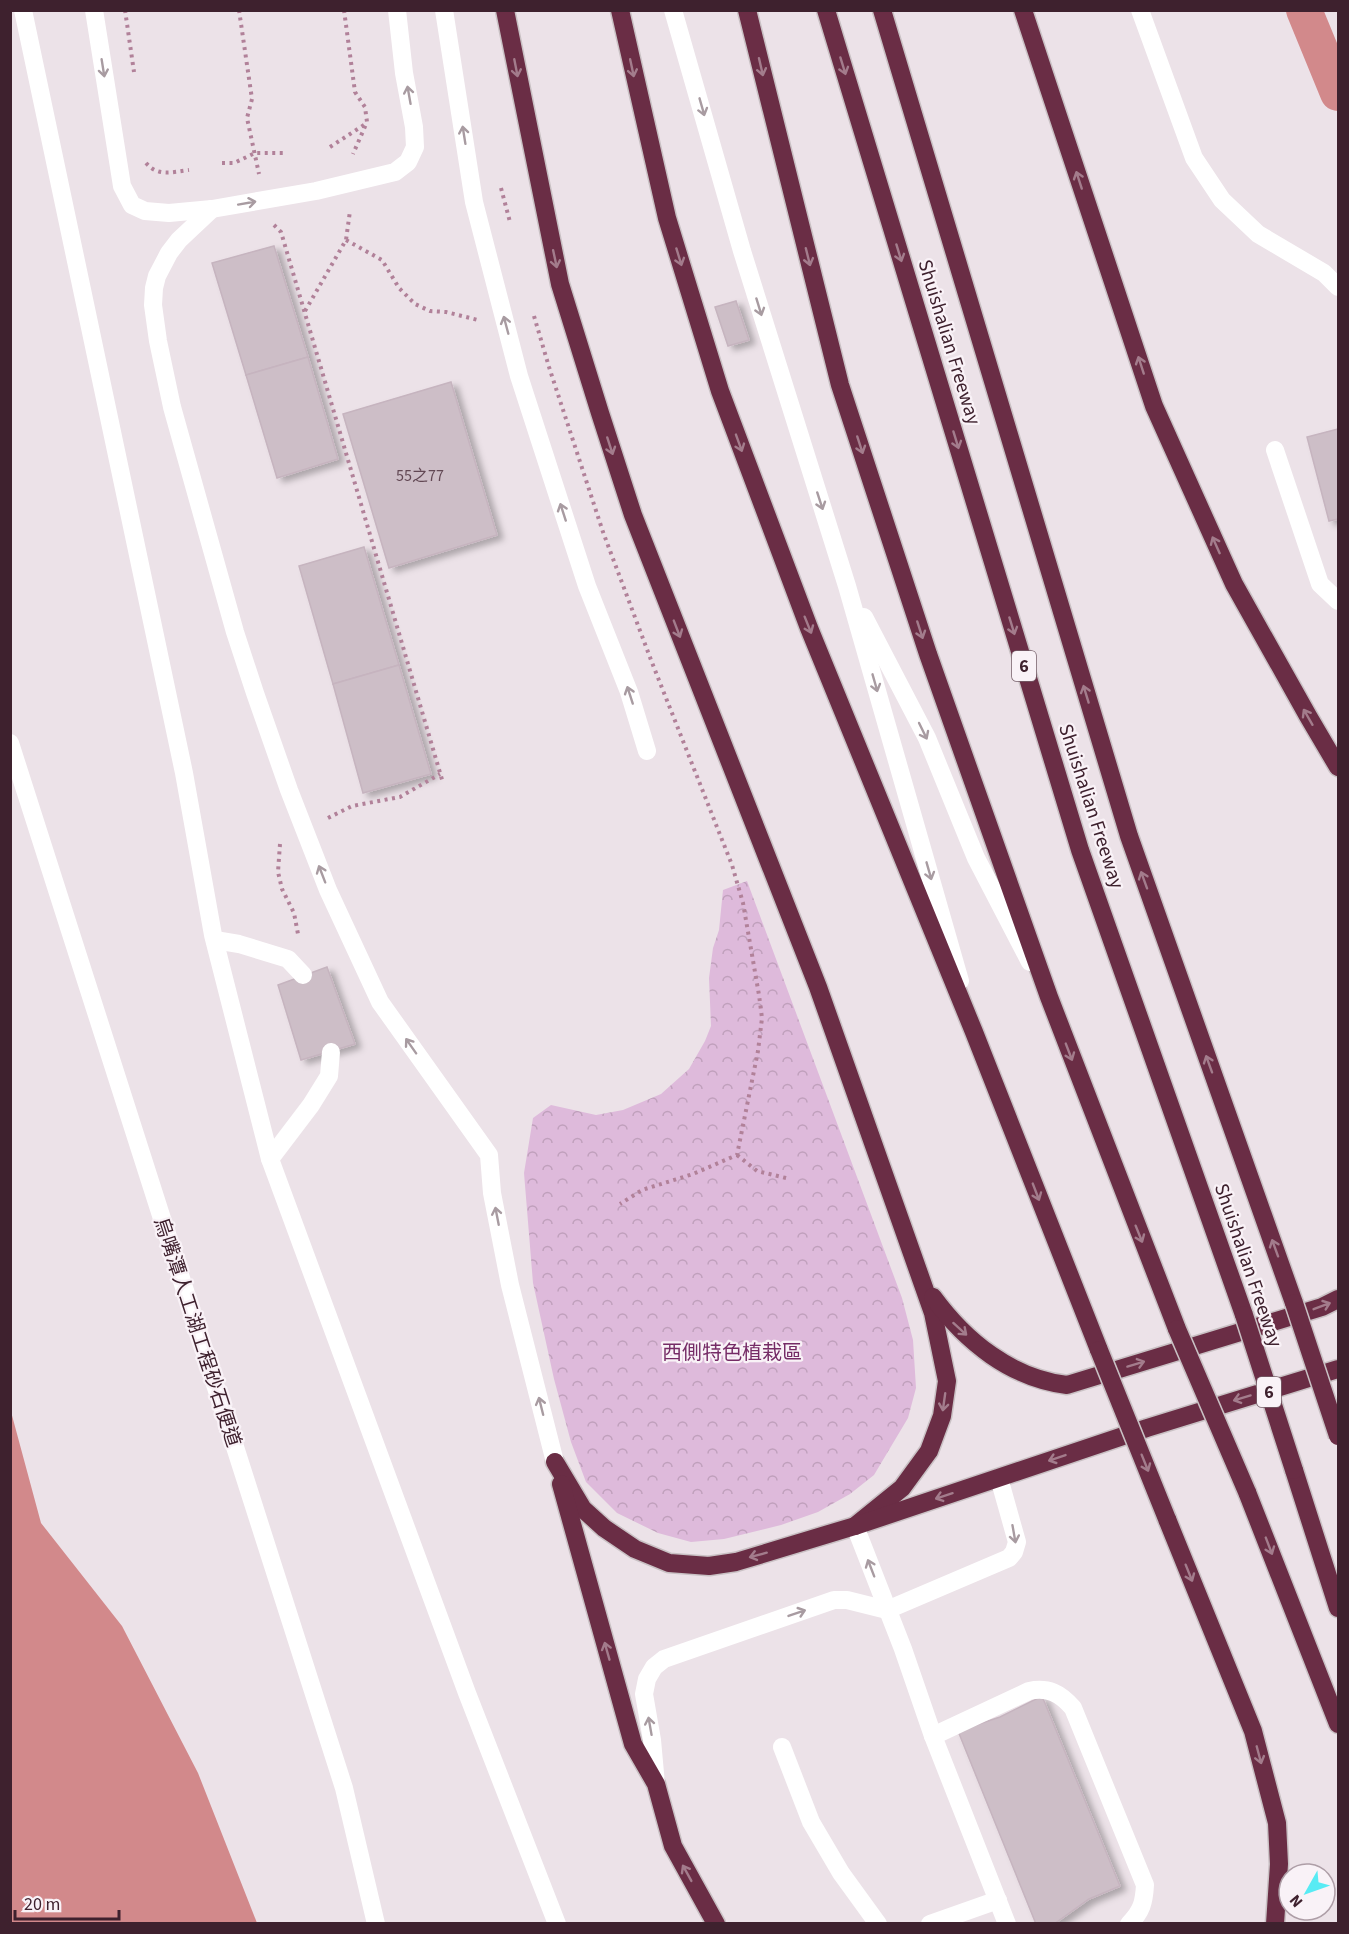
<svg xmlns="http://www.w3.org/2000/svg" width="1349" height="1934" font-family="'Source Sans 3','Noto Sans TC',sans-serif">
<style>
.forest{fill:url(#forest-crowns)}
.water{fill:#d2898b}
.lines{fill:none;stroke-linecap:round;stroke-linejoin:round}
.canal{stroke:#d2898b;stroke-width:36}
.building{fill:#cdbec7;stroke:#c6b4bf;stroke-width:1.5;filter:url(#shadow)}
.highway-casing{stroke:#c9c1c4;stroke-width:21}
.path{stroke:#b18199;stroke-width:4;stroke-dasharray:3 4.5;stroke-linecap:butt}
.lane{stroke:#fff;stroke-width:18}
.street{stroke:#fff;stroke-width:18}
.highway{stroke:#6a2d45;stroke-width:18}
.highway-bridge-casing{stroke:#c9c1c4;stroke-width:21;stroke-linecap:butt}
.highway-bridge{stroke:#6a2d45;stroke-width:18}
.oneway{stroke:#a37c8c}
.oneway2{stroke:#a89ba1}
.labels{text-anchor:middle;stroke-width:4.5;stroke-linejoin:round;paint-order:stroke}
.number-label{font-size:16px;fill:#624854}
.shield{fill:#f9f2f7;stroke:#76606a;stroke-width:1.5}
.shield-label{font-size:18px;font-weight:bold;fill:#3e212e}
.street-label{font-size:20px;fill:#3e212e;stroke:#f9f2f7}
.park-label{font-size:20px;fill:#752b66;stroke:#f9f2f7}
</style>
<defs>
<pattern id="forest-crowns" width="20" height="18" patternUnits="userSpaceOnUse" patternTransform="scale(1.5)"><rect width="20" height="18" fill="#debadb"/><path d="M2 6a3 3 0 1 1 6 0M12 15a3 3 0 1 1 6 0" fill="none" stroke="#c0a0bc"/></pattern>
<filter id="shadow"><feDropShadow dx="6" dy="4" stdDeviation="3" flood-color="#0004"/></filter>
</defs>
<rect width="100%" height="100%" fill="#ece2e8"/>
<!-- forest -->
<polygon class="forest" points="747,881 902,1298 913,1340 916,1388 908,1418 874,1475 850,1494 818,1512 781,1525 724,1539 691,1542 658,1533 617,1513 586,1482 571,1442 554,1379 533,1283 524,1173 533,1118 551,1105 596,1115 623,1110 661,1094 689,1069 705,1041 711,1026 709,978 713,948 719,930 723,890"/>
<!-- water -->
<polygon class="water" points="10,1408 41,1523 122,1626 198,1773 257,1923 11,1923"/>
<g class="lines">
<!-- canal -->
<polyline class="canal" points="1304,10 1338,93"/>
</g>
<!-- building -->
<g class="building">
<polygon points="274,246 308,357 246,375 212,263"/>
<polygon points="736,301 749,340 728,346 715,307"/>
<polygon points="308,357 338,459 277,478 246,375"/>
<polygon points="451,382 497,535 389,568 343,414"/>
<polygon points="1338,429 1338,519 1329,521 1307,437"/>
<polygon points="364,547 399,665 333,684 299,566"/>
<polygon points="399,665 431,774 363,793 333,684"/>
<polygon points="327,967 355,1044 301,1060 278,985"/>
<polygon points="1042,1696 1120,1886 1089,1899 1054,1924 1036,1924 958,1731 1000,1717"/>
</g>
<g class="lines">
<!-- highway casing -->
<g class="highway-casing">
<g id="highway">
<polyline points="505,10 560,284 600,413 633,515 818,987 933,1313 947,1381 942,1416 929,1451 902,1488 855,1526"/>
<polyline points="620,10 667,218 720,391 809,628 974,1032 1099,1350"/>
<polyline points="747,10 840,385 928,654 1049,997 1177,1329"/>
<polyline points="826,10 1080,850 1244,1315"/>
<polyline points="882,10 1129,836 1294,1303"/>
<polyline points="1023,10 1154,406 1234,584 1308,716 1338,767"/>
<path d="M933,1297C966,1342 1011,1378 1067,1385L1322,1307L1338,1299"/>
<polyline points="555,1462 583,1509 604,1528 635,1549 669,1563 709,1566 736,1562 855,1526 1147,1428 1338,1369"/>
<polyline points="1294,1470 1338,1608"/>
<polyline points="561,1484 633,1744 656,1784 673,1846 716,1924"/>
<polyline points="1247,1492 1338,1724"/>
<polyline points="1167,1519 1253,1731 1277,1823 1279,1864 1275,1924"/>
</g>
</g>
<!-- path -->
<g class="path">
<polyline points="125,10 134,72"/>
<polyline points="239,10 252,99 247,118 259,174"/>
<polyline points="344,10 355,92 365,107 367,122 353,154"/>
<polyline points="330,147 367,123"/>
<path d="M146,163C158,177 172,172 189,170"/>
<polyline points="222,163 234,163 255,153 285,153"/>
<polyline points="501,188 510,222"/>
<polyline points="274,225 281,232 443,783"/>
<polyline points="346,240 382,260 399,288 415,304 430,311 446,312 478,320"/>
<polyline points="305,311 346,240 350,211"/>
<polyline points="534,316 549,367 603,532 651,660 732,865 743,903 759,995 762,1018 758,1051 737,1155 693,1174 642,1190 620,1204"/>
<polyline points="328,818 352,806 400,797 440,774"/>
<polyline points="280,844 278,872 282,889 294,913 298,934"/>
<polyline points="737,1155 757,1171 790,1179"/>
</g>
<!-- lane -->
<g class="lane">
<polyline points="23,10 184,773 213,935 270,1159 467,1693 557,1924"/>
<polyline points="94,10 122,186 132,205 145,211 169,213 212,209 316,191 395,172 408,162 415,147 414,127 404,73 397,10"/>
<polyline points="444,10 474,202 519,376 587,586 629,692 647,751"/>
<polyline points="673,10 742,251 847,586 960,981"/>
<polyline points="212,209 179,240 169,253 157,276 154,288 153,305 158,341 172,407 235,632 255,693 289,790 328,890 380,1002 489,1155 492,1193 510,1285 555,1462"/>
<polyline points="1275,450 1320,584 1338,601"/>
<polyline points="864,617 927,738 976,858 1030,962"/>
<polyline points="10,743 344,1788 376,1924"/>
<polyline points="215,940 239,944 288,959 303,975"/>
<polyline points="270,1159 311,1105 329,1076 331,1052"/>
<polyline points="855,1526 903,1649 933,1736 1007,1924"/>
<path d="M933,1736L1029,1691C1048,1687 1060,1693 1073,1708L1145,1885C1144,1902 1142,1911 1129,1924"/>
<polyline points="782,1747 811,1822 841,1873 878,1924"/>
<polyline points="656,1784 652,1740 644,1694 647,1679 654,1667 664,1659 834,1600 847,1600 887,1610 1009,1558 1014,1552 1017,1542 999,1478"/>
<polyline points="930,1924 998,1900"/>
</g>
<!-- street -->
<polyline class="street" points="1140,10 1194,158 1222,200 1258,234 1324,273 1338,287"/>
<!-- highway -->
<use href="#highway" class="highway"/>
<!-- highway-bridge casing -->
<g class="highway-bridge-casing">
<g id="highway-bridge">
<polyline points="1294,1303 1338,1436"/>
<polyline points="1244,1315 1294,1470"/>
<polyline points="1177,1329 1247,1492"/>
<polyline points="1099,1350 1167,1519"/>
</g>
</g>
<!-- highway-bridge -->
<use href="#highway-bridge" class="highway-bridge"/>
</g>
<!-- one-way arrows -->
<defs><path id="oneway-shaft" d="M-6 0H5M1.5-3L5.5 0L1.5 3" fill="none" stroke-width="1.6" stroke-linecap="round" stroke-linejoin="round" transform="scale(1.5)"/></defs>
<g class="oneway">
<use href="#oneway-shaft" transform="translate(843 66) rotate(73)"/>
<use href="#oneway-shaft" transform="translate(761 67) rotate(77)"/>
<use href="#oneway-shaft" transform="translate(516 68) rotate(79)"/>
<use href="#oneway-shaft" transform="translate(632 68) rotate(78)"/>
<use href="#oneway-shaft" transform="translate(1079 180) rotate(-108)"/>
<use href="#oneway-shaft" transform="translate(899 253) rotate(73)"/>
<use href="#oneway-shaft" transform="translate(679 257) rotate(73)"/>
<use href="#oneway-shaft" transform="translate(808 257) rotate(76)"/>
<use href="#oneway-shaft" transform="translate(555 259) rotate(78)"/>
<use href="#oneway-shaft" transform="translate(1141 365) rotate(-108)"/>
<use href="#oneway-shaft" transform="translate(956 440) rotate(73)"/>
<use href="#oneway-shaft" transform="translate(739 443) rotate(70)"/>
<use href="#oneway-shaft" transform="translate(860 445) rotate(72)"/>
<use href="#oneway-shaft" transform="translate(610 446) rotate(72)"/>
<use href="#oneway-shaft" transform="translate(1216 545) rotate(-114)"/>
<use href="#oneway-shaft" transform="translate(808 625) rotate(68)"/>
<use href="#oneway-shaft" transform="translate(1012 626) rotate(73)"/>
<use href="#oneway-shaft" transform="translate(677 629) rotate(69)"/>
<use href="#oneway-shaft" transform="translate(920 630) rotate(72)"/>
<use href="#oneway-shaft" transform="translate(1086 694) rotate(-107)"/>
<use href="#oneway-shaft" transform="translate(1308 717) rotate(-120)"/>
<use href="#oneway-shaft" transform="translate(1144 880) rotate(-110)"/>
<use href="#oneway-shaft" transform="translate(1069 1052) rotate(69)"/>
<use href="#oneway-shaft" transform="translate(1209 1064) rotate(-110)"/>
<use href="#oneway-shaft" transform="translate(1036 1192) rotate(69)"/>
<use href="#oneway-shaft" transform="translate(1139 1234) rotate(68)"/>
<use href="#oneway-shaft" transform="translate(1275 1248) rotate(-110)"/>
<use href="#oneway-shaft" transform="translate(1322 1306) rotate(-21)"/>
<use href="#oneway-shaft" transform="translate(960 1329) rotate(42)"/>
<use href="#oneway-shaft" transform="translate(1136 1364) rotate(-17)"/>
<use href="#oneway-shaft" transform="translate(1242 1398) rotate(163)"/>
<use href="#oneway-shaft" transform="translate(944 1402) rotate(98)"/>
<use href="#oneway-shaft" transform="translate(1057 1458) rotate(161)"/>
<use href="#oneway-shaft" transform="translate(1145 1463) rotate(68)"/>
<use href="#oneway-shaft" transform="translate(944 1496) rotate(162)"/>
<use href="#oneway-shaft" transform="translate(1269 1546) rotate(69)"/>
<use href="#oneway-shaft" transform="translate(758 1555) rotate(165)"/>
<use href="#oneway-shaft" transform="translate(1189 1573) rotate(68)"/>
<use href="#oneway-shaft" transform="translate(607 1651) rotate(-106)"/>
<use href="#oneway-shaft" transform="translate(1259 1755) rotate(75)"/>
<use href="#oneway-shaft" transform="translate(687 1873) rotate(-119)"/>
</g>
<g class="oneway2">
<use href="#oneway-shaft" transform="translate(103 68) rotate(81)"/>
<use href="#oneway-shaft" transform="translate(409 95) rotate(-100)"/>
<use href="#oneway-shaft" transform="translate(702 107) rotate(74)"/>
<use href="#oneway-shaft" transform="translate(464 135) rotate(-99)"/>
<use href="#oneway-shaft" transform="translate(247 203) rotate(-10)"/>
<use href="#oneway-shaft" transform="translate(759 307) rotate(73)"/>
<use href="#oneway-shaft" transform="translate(506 325) rotate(-105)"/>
<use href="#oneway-shaft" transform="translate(820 501) rotate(72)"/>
<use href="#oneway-shaft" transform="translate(563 512) rotate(-108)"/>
<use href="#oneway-shaft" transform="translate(875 683) rotate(74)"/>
<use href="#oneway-shaft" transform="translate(630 695) rotate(-108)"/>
<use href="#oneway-shaft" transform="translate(923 731) rotate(64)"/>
<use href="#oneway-shaft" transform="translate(929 871) rotate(74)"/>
<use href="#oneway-shaft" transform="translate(322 874) rotate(-111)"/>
<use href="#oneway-shaft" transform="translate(411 1046) rotate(-125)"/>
<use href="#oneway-shaft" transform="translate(497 1216) rotate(-101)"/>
<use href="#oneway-shaft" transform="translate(541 1406) rotate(-104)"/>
<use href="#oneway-shaft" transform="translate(1014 1534) rotate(80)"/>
<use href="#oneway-shaft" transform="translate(871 1568) rotate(-111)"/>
<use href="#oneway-shaft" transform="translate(797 1613) rotate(-19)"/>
<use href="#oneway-shaft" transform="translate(650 1726) rotate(-100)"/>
</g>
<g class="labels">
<!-- number labels -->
<g class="number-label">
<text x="420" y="481">55之77</text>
</g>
<!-- shield labels -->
<g class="shield">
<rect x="1012" y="651" width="24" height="30" rx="4.5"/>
<rect x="1257" y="1377" width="24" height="30" rx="4.5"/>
</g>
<g class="shield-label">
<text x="1024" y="672">6</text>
<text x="1269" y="1398">6</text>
</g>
<!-- street labels -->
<g class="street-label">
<text transform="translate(950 342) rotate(73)" y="7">Shuishalian Freeway</text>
<text transform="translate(1092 806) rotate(72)" y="7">Shuishalian Freeway</text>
<text transform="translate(1249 1265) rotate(71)" y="7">Shuishalian Freeway</text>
<text transform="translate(198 1332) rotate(72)" y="7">烏嘴潭人工湖工程砂石便道</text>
</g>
<!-- park labels -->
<g class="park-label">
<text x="732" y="1359">西側特色植栽區</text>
</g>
</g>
<!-- border -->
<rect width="1349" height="1934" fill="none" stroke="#3e212e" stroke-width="24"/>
<!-- north arrow -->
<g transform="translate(1307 1892) rotate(230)"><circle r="28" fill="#f9f2f7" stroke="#ae9ea7" stroke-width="1.5"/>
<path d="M0-4.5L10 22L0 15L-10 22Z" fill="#58ebf4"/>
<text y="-9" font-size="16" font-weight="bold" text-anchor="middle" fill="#3e212e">N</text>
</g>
<!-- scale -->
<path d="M15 1910v9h104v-9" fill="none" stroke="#3e212e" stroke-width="3"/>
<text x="24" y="1910" font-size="18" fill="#3e212e" stroke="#f9f2f7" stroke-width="4.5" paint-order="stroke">20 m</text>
</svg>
